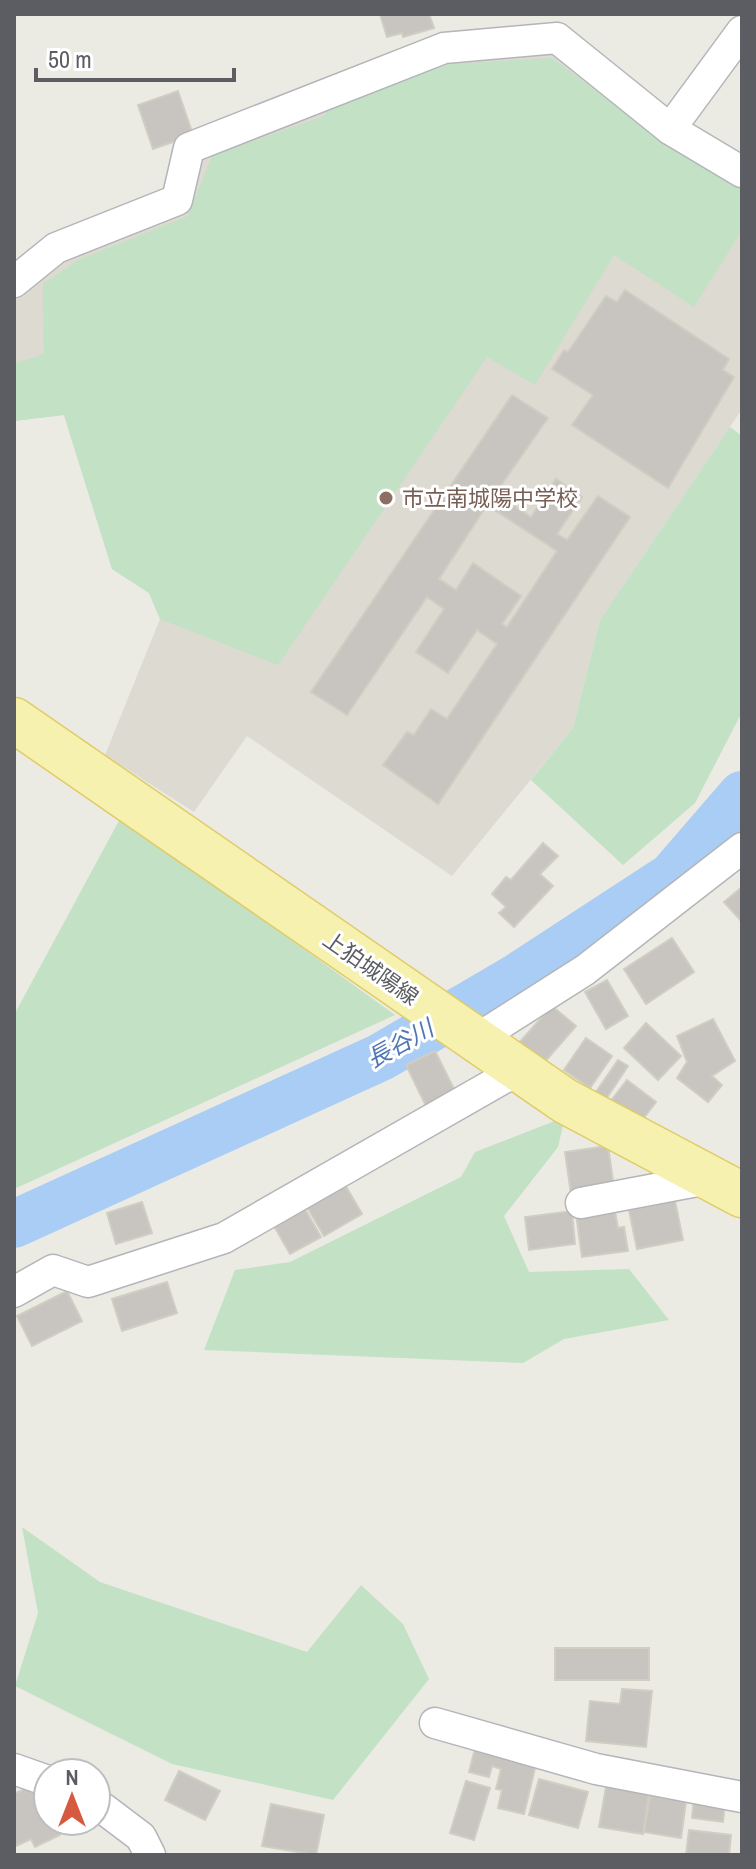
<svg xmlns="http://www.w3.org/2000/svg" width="756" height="1869" font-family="'Archivo Narrow','Noto Sans JP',sans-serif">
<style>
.education{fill:#dcdad1}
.green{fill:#c2e1c5}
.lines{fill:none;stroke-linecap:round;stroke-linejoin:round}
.river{stroke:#aacdf5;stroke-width:48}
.building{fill:#c8c5c0;stroke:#d0cdc2;stroke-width:2;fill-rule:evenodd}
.street-casing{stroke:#b3b5b9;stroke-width:33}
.primary-casing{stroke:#e1cb67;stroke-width:47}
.street{stroke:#fff;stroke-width:30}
.primary{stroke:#f6f1ae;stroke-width:44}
.education-dot{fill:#8d6e63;stroke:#fff;stroke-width:3}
.labels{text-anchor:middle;stroke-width:6;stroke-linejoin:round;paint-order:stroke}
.education-label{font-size:22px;fill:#785e54;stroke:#fff;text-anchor:start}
.street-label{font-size:22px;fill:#5b5d62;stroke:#fff}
.water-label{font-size:24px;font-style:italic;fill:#5077b5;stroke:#fff}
</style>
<rect width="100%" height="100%" fill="#ecebe3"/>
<!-- education -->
<polygon class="education" points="556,53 742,180 742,409 600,620 573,728 452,876 247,736 194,812 105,755 160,619 149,593 112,569 64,415 14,421 14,293 37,274 125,229 204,148 449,58"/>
<!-- green -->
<g class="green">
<polygon points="552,58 643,126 742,186 742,230 694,307 614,255 535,385 487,357 278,665 160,619 149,593 112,569 64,415 14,421 14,364 44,354 43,284 78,260 188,216 212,156 324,116 332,101 451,64"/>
<polygon points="730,427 742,436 742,712 695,803 623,865 531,780 573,728 600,620"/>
<polygon points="121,817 395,1015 14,1189 14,1015"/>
<polygon points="565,1117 558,1147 504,1216 529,1272 629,1269 669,1320 564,1339 523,1363 204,1350 235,1270 290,1262 461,1177 475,1152"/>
<polygon points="22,1527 100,1582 307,1652 361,1585 403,1624 429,1679 333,1800 172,1764 15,1686 38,1613"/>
</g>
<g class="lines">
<!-- river -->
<polyline class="river" points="14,1224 381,1057 516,978 672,876 742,795"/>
</g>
<!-- building -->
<g class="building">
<polygon points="380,14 429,14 434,28 403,37 402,33 387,37"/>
<polygon points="178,91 193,135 153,149 138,105"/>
<polygon points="625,290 729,359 723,370 734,377 668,488 572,425 593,395 552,369 564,350 568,352 606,296 617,302"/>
<path d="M512,395L548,418L495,494L531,517L556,479L582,497L557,534L567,540L598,496L630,517L438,804L383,765L407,732L414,735L431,709L447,719L497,644L477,630L448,673L416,652L444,609L427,597L347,715L311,692ZM487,505L557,551L507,627L502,624L521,596L473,563L456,590L439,579Z"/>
<polygon points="543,843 558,856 540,874 553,886 514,927 499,913 506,907 492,894 506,877 511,880"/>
<polygon points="742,887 742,922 724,902"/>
<polygon points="672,938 694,972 646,1004 624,969"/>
<polygon points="607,980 628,1016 606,1029 585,992"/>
<polygon points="552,1006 576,1026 542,1065 518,1044"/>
<polygon points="713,1019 735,1061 712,1076 722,1085 708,1102 677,1078 687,1062 677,1036"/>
<polygon points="646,1023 681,1056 658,1080 624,1048"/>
<polygon points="586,1038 612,1056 590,1088 564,1070"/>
<polygon points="435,1051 457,1095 428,1110 406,1065"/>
<polygon points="618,1060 628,1066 606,1099 596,1092"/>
<polygon points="627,1080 656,1102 639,1124 610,1102"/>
<polygon points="608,1146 614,1188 571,1194 565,1152"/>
<polygon points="341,1178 362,1214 324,1236 303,1200"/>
<polygon points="675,1201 683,1240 637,1249 629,1210"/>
<polygon points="142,1202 152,1233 116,1244 107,1213"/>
<polygon points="301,1202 321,1237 290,1254 270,1219"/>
<polygon points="572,1211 575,1244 529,1250 525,1217"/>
<polygon points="601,1211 601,1215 615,1212 618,1228 624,1227 628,1251 582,1257 576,1214"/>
<polygon points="167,1282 177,1313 122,1331 112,1299"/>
<polygon points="67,1291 82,1321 32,1346 17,1316"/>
<rect x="555" y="1648" width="94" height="32"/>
<polygon points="622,1689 652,1691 646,1747 586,1741 590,1701 620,1704"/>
<polygon points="476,1745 537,1760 524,1814 498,1808 502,1790 496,1789 501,1769 492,1766 489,1777 469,1772"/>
<polygon points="179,1771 220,1791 205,1820 165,1800"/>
<polygon points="539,1779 588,1792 578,1828 529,1815"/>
<polygon points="466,1781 490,1788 474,1840 450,1833"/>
<polygon points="36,1784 48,1810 48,1821 54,1821 60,1835 35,1847 31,1839 14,1847 14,1794"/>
<polygon points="606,1787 649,1794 643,1834 599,1827"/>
<polygon points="650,1796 686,1802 681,1838 644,1832"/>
<polygon points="694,1798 725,1802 723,1822 692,1818"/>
<polygon points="271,1804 324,1815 316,1855 262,1846"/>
<polygon points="689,1830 731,1835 729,1855 686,1855"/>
</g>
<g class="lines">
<!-- street casing -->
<g class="street-casing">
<g id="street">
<polyline points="670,129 742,31"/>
<polyline points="14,282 56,248 177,200 189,148 444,48 557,38 670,129 742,172"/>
<polyline points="475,1040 585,970 742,848"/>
<polyline points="581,1203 708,1179"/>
<polyline points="14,1292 53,1270 88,1282 224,1238 518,1070"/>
<polyline points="435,1723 596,1769 742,1797"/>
<polyline points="14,1769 48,1781"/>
<polyline points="96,1803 141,1837 150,1855"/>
</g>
</g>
<!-- primary casing -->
<g class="primary-casing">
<polyline id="primary" points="14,720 565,1101 742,1195"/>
</g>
<!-- street -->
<use href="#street" class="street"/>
<!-- primary -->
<use href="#primary" class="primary"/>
</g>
<!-- markers -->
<circle class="education-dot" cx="386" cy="498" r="8"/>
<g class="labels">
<!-- education labels -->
<g class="education-label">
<text x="402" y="506">市立南城陽中学校</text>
</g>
<!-- street labels -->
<g class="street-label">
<text transform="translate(371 968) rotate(35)" y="8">上狛城陽線</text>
</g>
<!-- water labels -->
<g class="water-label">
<text transform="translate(400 1044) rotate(-29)" y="8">長谷川</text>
</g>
</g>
<!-- border -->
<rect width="756" height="1869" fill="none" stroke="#5b5d62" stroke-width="32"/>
<!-- north arrow -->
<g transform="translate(72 1797)"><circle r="38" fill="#ffffff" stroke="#bdbec0" stroke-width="2"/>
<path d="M0-6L14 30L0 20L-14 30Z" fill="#d55a40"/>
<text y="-12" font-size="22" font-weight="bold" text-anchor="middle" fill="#5b5d62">N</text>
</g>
<!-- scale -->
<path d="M36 68v12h198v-12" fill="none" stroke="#5b5d62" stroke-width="4"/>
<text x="48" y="68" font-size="24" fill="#5b5d62" stroke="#ffffff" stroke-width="6" paint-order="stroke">50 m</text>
</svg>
